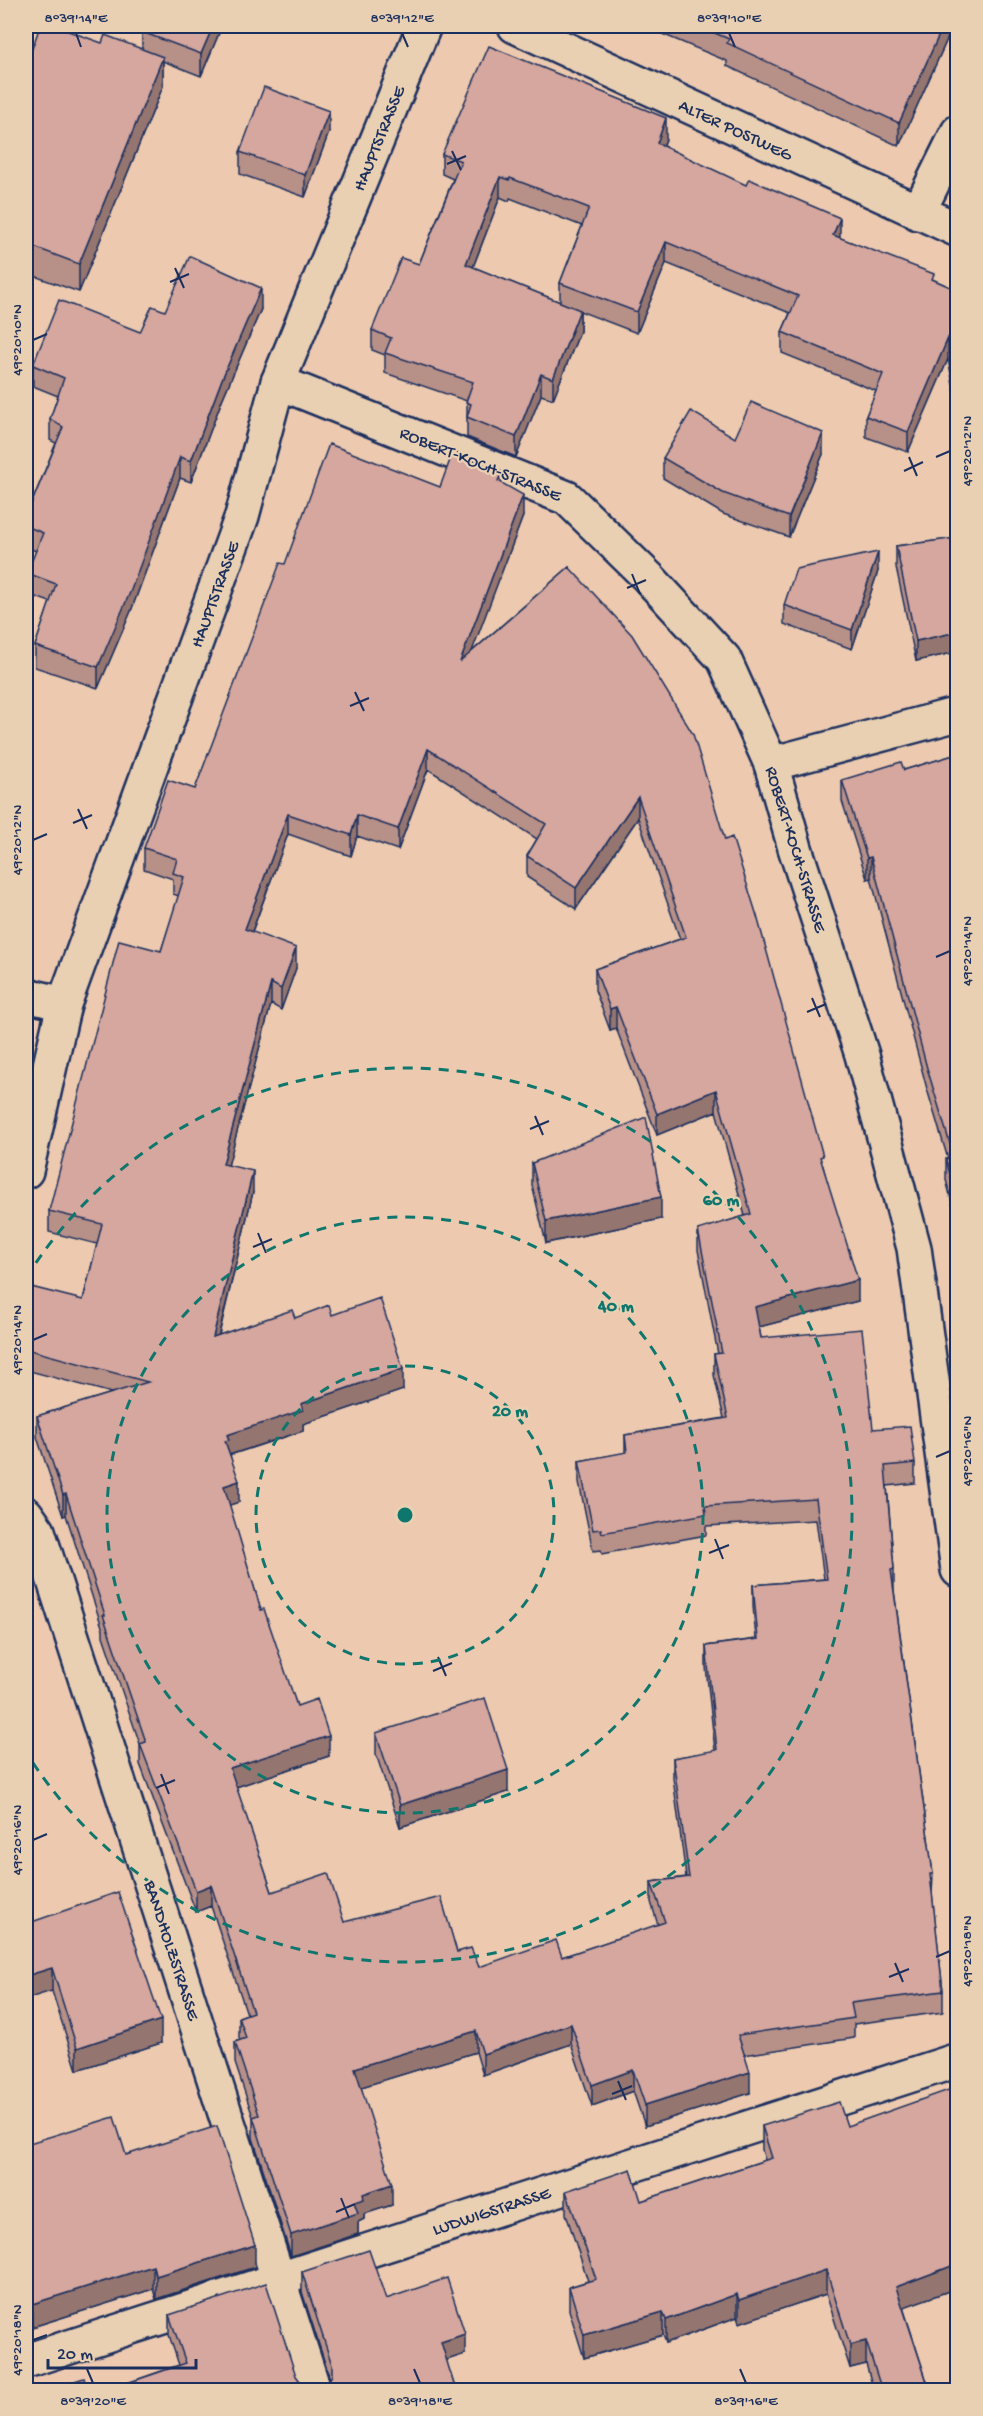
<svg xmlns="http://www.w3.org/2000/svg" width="983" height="2416" font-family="'Gochi Hand',sans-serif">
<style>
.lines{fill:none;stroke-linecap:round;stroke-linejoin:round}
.minor-casing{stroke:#1b2f5e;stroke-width:38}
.tertiary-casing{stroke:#1b2f5e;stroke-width:38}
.minor{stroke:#ead0b2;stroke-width:33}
.tertiary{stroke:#ead0b2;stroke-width:33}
.wall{fill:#b79088;stroke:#1b2f5e;stroke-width:1.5;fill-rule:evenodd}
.shaded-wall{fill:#95756f;stroke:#1b2f5e;stroke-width:1.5}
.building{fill:#d5a79e;stroke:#1b2f5e;stroke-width:1.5;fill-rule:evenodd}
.ticks{fill:none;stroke:#1b2f5e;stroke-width:2}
.ring{fill:none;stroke:#0f766e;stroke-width:3;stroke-dasharray:10 8}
.labels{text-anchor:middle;stroke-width:4.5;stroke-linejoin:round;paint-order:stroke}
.street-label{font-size:18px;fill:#1b2f5e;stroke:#ead0b2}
.centre{fill:#0f766e;stroke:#ead0b2;stroke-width:3}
.ring-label{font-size:18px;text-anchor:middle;font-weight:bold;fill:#0f766e;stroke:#ead0b2;stroke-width:4.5;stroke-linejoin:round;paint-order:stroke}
.neatline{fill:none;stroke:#1b2f5e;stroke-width:2}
.ticks-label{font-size:15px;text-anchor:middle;fill:#1b2f5e}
</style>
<rect width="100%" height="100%" fill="#edcaaf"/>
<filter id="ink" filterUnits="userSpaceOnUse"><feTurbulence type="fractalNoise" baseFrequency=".0167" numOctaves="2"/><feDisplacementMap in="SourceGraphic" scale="12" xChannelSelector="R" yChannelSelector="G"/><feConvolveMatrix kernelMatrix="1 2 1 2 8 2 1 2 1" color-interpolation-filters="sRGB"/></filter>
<g filter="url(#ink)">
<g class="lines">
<!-- minor casing -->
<g class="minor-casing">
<g id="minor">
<polyline points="515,26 958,230"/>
<polyline points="918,213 958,132"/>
<polyline points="278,382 567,498 648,577 724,659 771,764 795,848 862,1055 914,1248 958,1570"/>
<polyline points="771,764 958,714"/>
<polyline points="26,995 64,1004"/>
<polyline points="26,1514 38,1531 314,2390"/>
<polyline points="26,2361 958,2060"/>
</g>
</g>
<!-- tertiary casing -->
<g class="tertiary-casing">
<polyline id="tertiary" points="26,1171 64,1004 242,516 278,382 424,26"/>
</g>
<!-- minor -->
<use href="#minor" class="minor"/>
<!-- tertiary -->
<use href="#tertiary" class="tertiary"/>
</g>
<!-- wall -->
<g class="wall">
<polygon points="145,26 222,26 201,76 163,61 163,86 79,292 26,273 26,66 102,43 142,50 142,32"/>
<polygon points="637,26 953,26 899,146 727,66 727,61 655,31 654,33"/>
<polygon points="329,132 305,197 240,174 240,152"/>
<path d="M666,139L664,146L840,238L934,280L957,290V404L948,359L908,452L866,437V416L876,391L782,353V332L790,313L666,263L637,333L580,311V331L553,399L541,395L516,457L467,437V401L385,373V355L372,350V330L419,264L453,179L442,174V154ZM500,197L509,201L510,198L582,226L560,283V302L473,267Z"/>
<polygon points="261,309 222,400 191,482 180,478 131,611 98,688 35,667 35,646 50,602 27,594 27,573 36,551 26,547 26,517 56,443 50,440 50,419 58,396 33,386 33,365 140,332 165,311"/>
<polygon points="735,438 823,454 789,537 723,514 663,478 663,458"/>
<path d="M502,484L523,516L471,652L569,567L823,1166L858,1301L759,1327L761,1338L915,1463V1483L887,1486L894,1569V1590L933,1874L932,1894L943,1991V2012L854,2024V2038L744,2055L750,2093L645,2126L633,2091L592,2106L571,2044L483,2075L476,2052L361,2087L392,2205L364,2214V2219L358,2222V2234L291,2256L253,2138V2117L235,2063V2042L240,2040L239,2038V2017L247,2014L211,1906L196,1912L140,1764V1744L103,1636V1630L66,1515L63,1516L37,1437V1416L112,1393L26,1370V1306L83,1300L97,1244L49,1232V1211L161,951L179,896L173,894V879L144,869V848L195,789L285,564L440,487ZM428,769L537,839L527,856V877L576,909L638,818L680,939L595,969V990L610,1030L616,1028L657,1135L716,1111L745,1216L698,1230V1250L718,1354H714V1375L724,1418L625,1435V1453L579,1461V1482L593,1551L601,1550L602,1554L706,1535V1526L816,1520L824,1579L753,1585V1606L756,1639L706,1646V1667L715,1751L673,1758V1778L686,1877L651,1882V1902L658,1925L562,1957L479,1967L457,1952L344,1922L272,1892L236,1787L329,1756L297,1706L261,1610L229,1505L239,1502L230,1455L303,1431V1424L403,1390L332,1315L295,1318L219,1335L253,1192L228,1165L271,1004L281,1010L296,968L252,932L288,834L351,856L357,836L398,850Z"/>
<polygon points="957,538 957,652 916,661 896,567 896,546"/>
<polygon points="878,571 852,649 784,624 784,605"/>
<polygon points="957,754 957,1222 946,1180 946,1159 948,1159 927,1089 871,878 867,879 842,801 842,780 904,770"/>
<polygon points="532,1163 661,1219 546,1243 532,1185"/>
<polygon points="376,1733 508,1792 400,1827 376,1754"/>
<polygon points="26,1924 161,2043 77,2070 52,1991"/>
<polygon points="762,2126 847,2126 957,2288 903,2307 930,2391 874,2391 866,2364 850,2368 826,2294 739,2323 737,2317 666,2343 663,2335 584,2358 569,2310 569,2287 588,2281 566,2214 566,2191 641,2201 765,2160 762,2150"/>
<polygon points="26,2144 126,2155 255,2267 156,2299 153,2289 32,2327 29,2318"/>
<polygon points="302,2272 386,2299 465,2354 446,2360 456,2391 104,2391 179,2365 169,2335 169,2315 296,2376 302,2384 309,2388 320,2388 328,2382 330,2379 302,2292"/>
</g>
<!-- shaded-wall -->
<g class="shaded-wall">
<polygon points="213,26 222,26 201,76 201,54"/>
<polygon points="943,26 953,26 899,146 899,123"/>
<polygon points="163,57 163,86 79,292 79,264"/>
<polygon points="329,111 329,132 305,197 305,175"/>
<polygon points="666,118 666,139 657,164 657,143"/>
<polygon points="500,177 500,197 466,285 466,264"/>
<polygon points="840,218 840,239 833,235"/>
<polygon points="666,242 666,263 637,333 637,312"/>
<polygon points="261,288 261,309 222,400 191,482 191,461 222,379"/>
<polygon points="580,310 580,331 553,399 553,379"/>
<polygon points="948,338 948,359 908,452 908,432"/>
<polygon points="541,374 541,395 516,457 516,437"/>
<polygon points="823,433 823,454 789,537 789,517"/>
<polygon points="180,457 180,478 131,611 98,688 98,667"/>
<polygon points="502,472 502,492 498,481"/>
<polygon points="523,495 523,516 460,683 460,662"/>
<polygon points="878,552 878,571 852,649 852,630"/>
<polygon points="957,632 957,652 916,661 916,641"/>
<polygon points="428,749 428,769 398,850 398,829"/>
<polygon points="638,797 638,818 576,909 576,888"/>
<polygon points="288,814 288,834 245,950 245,929"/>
<polygon points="357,815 357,836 351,856 351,835"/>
<polygon points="871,857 871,878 867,879 867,858"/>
<polygon points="296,948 296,968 281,1010 281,989"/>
<polygon points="271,983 271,1004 223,1185 223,1164"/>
<polygon points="616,1007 616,1028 610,1030 610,1009"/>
<polygon points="716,1090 716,1111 657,1135 657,1114"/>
<polygon points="253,1171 253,1192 213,1358 213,1337"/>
<polygon points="661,1197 661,1219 546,1243 546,1221"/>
<polygon points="858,1280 858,1301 755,1328 755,1307"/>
<polygon points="403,1369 403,1390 303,1424 303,1431 229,1455 225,1441 227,1435 301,1404"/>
<polygon points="239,1481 239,1502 224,1507 224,1486"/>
<polygon points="66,1494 66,1515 63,1516 63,1495"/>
<polygon points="329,1736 329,1756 230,1789 230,1768"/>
<polygon points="508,1770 508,1792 400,1827 400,1805"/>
<polygon points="211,1885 211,1906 196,1912 196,1891"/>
<polygon points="52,1968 52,1991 26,1999 26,1976"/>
<polygon points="161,2020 161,2043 77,2070 77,2048"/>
<polygon points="571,2024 571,2044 483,2075 483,2054"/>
<polygon points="476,2031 476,2052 355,2089 355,2068"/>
<polygon points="633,2070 633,2091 592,2106 592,2085"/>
<polygon points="750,2072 750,2093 645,2126 645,2105"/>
<polygon points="392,2184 392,2205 364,2214 364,2219 358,2222 358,2234 291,2256 291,2235 354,2202 363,2194"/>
<polygon points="255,2245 255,2267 156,2299 156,2276"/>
<polygon points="957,2264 957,2288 896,2310 896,2287"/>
<polygon points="153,2266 153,2289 32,2327 32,2304"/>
<polygon points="826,2270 826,2294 739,2323 739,2300"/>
<polygon points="737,2294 737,2317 666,2343 666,2320"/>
<polygon points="29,2295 29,2318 26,2319 26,2296"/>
<polygon points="663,2312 663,2335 584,2358 584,2335"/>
<polygon points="465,2334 465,2354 441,2362 441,2342"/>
<polygon points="866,2341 866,2364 850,2368 850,2345"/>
</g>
<!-- building -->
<g class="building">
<polygon points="40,26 54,26 102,43 105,35 163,57 79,264 26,244 26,66"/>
<polygon points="145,26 213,26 201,54 142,32"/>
<polygon points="698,26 943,26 899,123 727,43 729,39"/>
<polygon points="489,46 666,118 657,143 746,185 749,179 840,218 833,235 934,274 932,279 957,290 957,383 948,338 908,432 866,416 883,374 782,332 798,296 666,242 637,312 560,283 589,208 510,178 509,180 500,177 466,264 580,310 553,379 541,374 516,437 467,417 471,404 466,402 473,382 385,353 391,338 372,330 401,258 419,264 461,161 442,154"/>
<polygon points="264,87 329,111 305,175 240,152"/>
<polygon points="190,256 261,288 222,379 191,461 180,457 131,590 98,667 35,646 56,584 27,573 43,533 26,526 26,517 63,427 50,419 64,378 33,365 59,300 140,332 152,306 165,311"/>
<polygon points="751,402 823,433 789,517 723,493 663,458 691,411 735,438"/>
<path d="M329,444L440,487L453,452L502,472L498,481L523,495L460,662L569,567L632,635L693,734L725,840L732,837L757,916L823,1156L820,1157L858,1280L755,1307L761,1338L862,1329L873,1429L910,1426L915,1463L885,1466L894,1569L891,1570L933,1874H930L943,1991L851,2003L854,2018L738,2035L750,2072L645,2105L633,2070L592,2085L571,2024L483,2054L476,2031L355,2068L392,2184L363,2194L364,2199L354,2202L358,2213L291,2235L253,2117L259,2115L235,2042L246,2038L239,2017L253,2012L211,1885L196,1891L140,1744L146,1742L103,1615H105L66,1494L63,1495L37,1416L148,1382L26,1349V1306L31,1287L83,1300L102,1224L49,1211L119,940L161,951L184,877L173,873L177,859L144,848L168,780L195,789L280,563L285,564ZM428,749L546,824L527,856L576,888L638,797L686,937L595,969L610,1009L616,1007L657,1114L716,1090L751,1214L698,1230L722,1353L714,1354L728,1418L625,1435L627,1452L579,1461L593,1530L601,1529L602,1533L706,1514L705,1506L816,1499L827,1579L753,1585L758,1639L706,1646L717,1750L673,1758L689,1877L651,1882L665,1922L562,1957L556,1940L479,1967L471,1948L457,1952L441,1897L344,1922L328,1873L272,1892L230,1768L329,1736L317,1699L297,1706L264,1609L261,1610L224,1486L239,1481L225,1441L229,1440L227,1435L303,1410L301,1404L403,1369L380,1298L332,1315L329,1305L295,1318L292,1310L213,1337L253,1171L223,1164L271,983L281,989L296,948L245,929L288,814L351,835L357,815L398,829Z"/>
<polygon points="957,538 957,632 916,641 896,546"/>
<polygon points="878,552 852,630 784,605 796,569"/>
<polygon points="957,754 957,1201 946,1159 954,1157 927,1068 871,857 867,858 842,780 901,762 904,770"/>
<polygon points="646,1117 661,1197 546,1221 532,1163"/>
<polygon points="485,1698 508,1770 400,1805 376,1733"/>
<polygon points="118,1892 161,2020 77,2048 52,1968 26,1976 26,1924"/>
<polygon points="957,2087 957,2264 896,2287 930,2391 882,2391 866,2341 850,2345 826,2270 739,2300 737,2294 666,2320 663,2312 584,2335 569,2287 596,2279 566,2191 631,2169 641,2201 772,2158 762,2126 839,2102 847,2126"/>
<polygon points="114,2117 126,2155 217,2126 255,2245 156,2276 153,2266 32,2304 29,2295 26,2296 26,2144"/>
<polygon points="369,2250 386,2299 447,2278 465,2334 441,2342 456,2391 104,2391 186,2363 169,2315 266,2283 296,2376 302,2384 309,2388 320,2388 328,2382 332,2375 332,2365 302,2272"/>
<polygon points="84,2378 88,2391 43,2391"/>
</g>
</g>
<!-- ticks -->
<path class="ticks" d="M76,33L81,47M402,33L408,47M729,33L735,47M452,151L461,170M447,164L466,156M175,268L184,288M170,282L189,274M33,340L47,334M909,457L917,476M936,457L950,451M904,471L923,462M632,574L640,594M627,588L646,580M355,692L364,711M350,706L369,698M78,809L87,829M73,823L92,815M33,840L47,834M936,957L950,951M812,998L820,1017M807,1012L826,1004M535,1116L543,1135M530,1129L549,1121M258,1233L266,1253M253,1247L272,1239M33,1340L47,1334M936,1457L950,1451M715,1539L723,1559M709,1553L729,1545M438,1657L446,1676M433,1671L452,1663M161,1774L169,1794M156,1788L175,1780M33,1840L47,1834M936,1957L950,1951M895,1963L903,1982M889,1977L909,1969M618,2081L626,2100M612,2094L632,2086M341,2198L349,2218M336,2212L355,2204M33,2340L47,2335M87,2369L93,2383M414,2369L420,2383M740,2369L746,2383"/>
<!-- distance rings -->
<g class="ring">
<circle cx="405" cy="1515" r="149"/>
<circle cx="405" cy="1515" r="298"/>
<path d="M26 1278A447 447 0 1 1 26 1752"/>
</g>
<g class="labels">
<!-- street labels -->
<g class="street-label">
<text transform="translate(736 129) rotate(25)" y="6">ALTER POSTWEG</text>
<text transform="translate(378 138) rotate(-68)" y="6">HAUPTSTRASSE</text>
<text transform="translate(481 463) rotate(22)" y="6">ROBERT-KOCH-STRASSE</text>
<text transform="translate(214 594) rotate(-70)" y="6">HAUPTSTRASSE</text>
<text transform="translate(797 849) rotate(73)" y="6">ROBERT-KOCH-STRASSE</text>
<text transform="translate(173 1950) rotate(72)" y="6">BANDHOLZSTRASSE</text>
<text transform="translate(491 2210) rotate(-18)" y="6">LUDWIGSTRASSE</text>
</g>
</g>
<circle cx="405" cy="1515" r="9" class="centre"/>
<g class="ring-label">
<text x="721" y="1205">60 m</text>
<text x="616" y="1311">40 m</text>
<text x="510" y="1416">20 m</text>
</g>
<!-- margin -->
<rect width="983" height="2416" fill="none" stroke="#ead0b2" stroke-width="66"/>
<!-- scale -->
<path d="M48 2359v9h148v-9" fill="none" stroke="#1b2f5e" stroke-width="3"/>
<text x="57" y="2359" font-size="18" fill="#1b2f5e" stroke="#ead0b2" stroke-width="4.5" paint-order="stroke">20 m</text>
<rect x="33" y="33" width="917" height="2350" class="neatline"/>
<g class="ticks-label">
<text x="76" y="22">8°39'14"E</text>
<text x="402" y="22">8°39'12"E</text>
<text x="729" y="22">8°39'10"E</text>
<text transform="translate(16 340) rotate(-90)" y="5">49°20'10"N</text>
<text transform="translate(966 451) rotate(-90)" y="5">49°20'12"N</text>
<text transform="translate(16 840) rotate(-90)" y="5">49°20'12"N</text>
<text transform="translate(966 951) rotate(-90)" y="5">49°20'14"N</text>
<text transform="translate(16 1340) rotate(-90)" y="5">49°20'14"N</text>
<text transform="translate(966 1451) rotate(-90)" y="5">49°20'16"N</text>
<text transform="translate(16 1840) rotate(-90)" y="5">49°20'16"N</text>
<text transform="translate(966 1951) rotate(-90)" y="5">49°20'18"N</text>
<text transform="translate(16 2340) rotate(-90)" y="5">49°20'18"N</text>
<text x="93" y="2405">8°39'20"E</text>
<text x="420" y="2405">8°39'18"E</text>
<text x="746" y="2405">8°39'16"E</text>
</g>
</svg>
